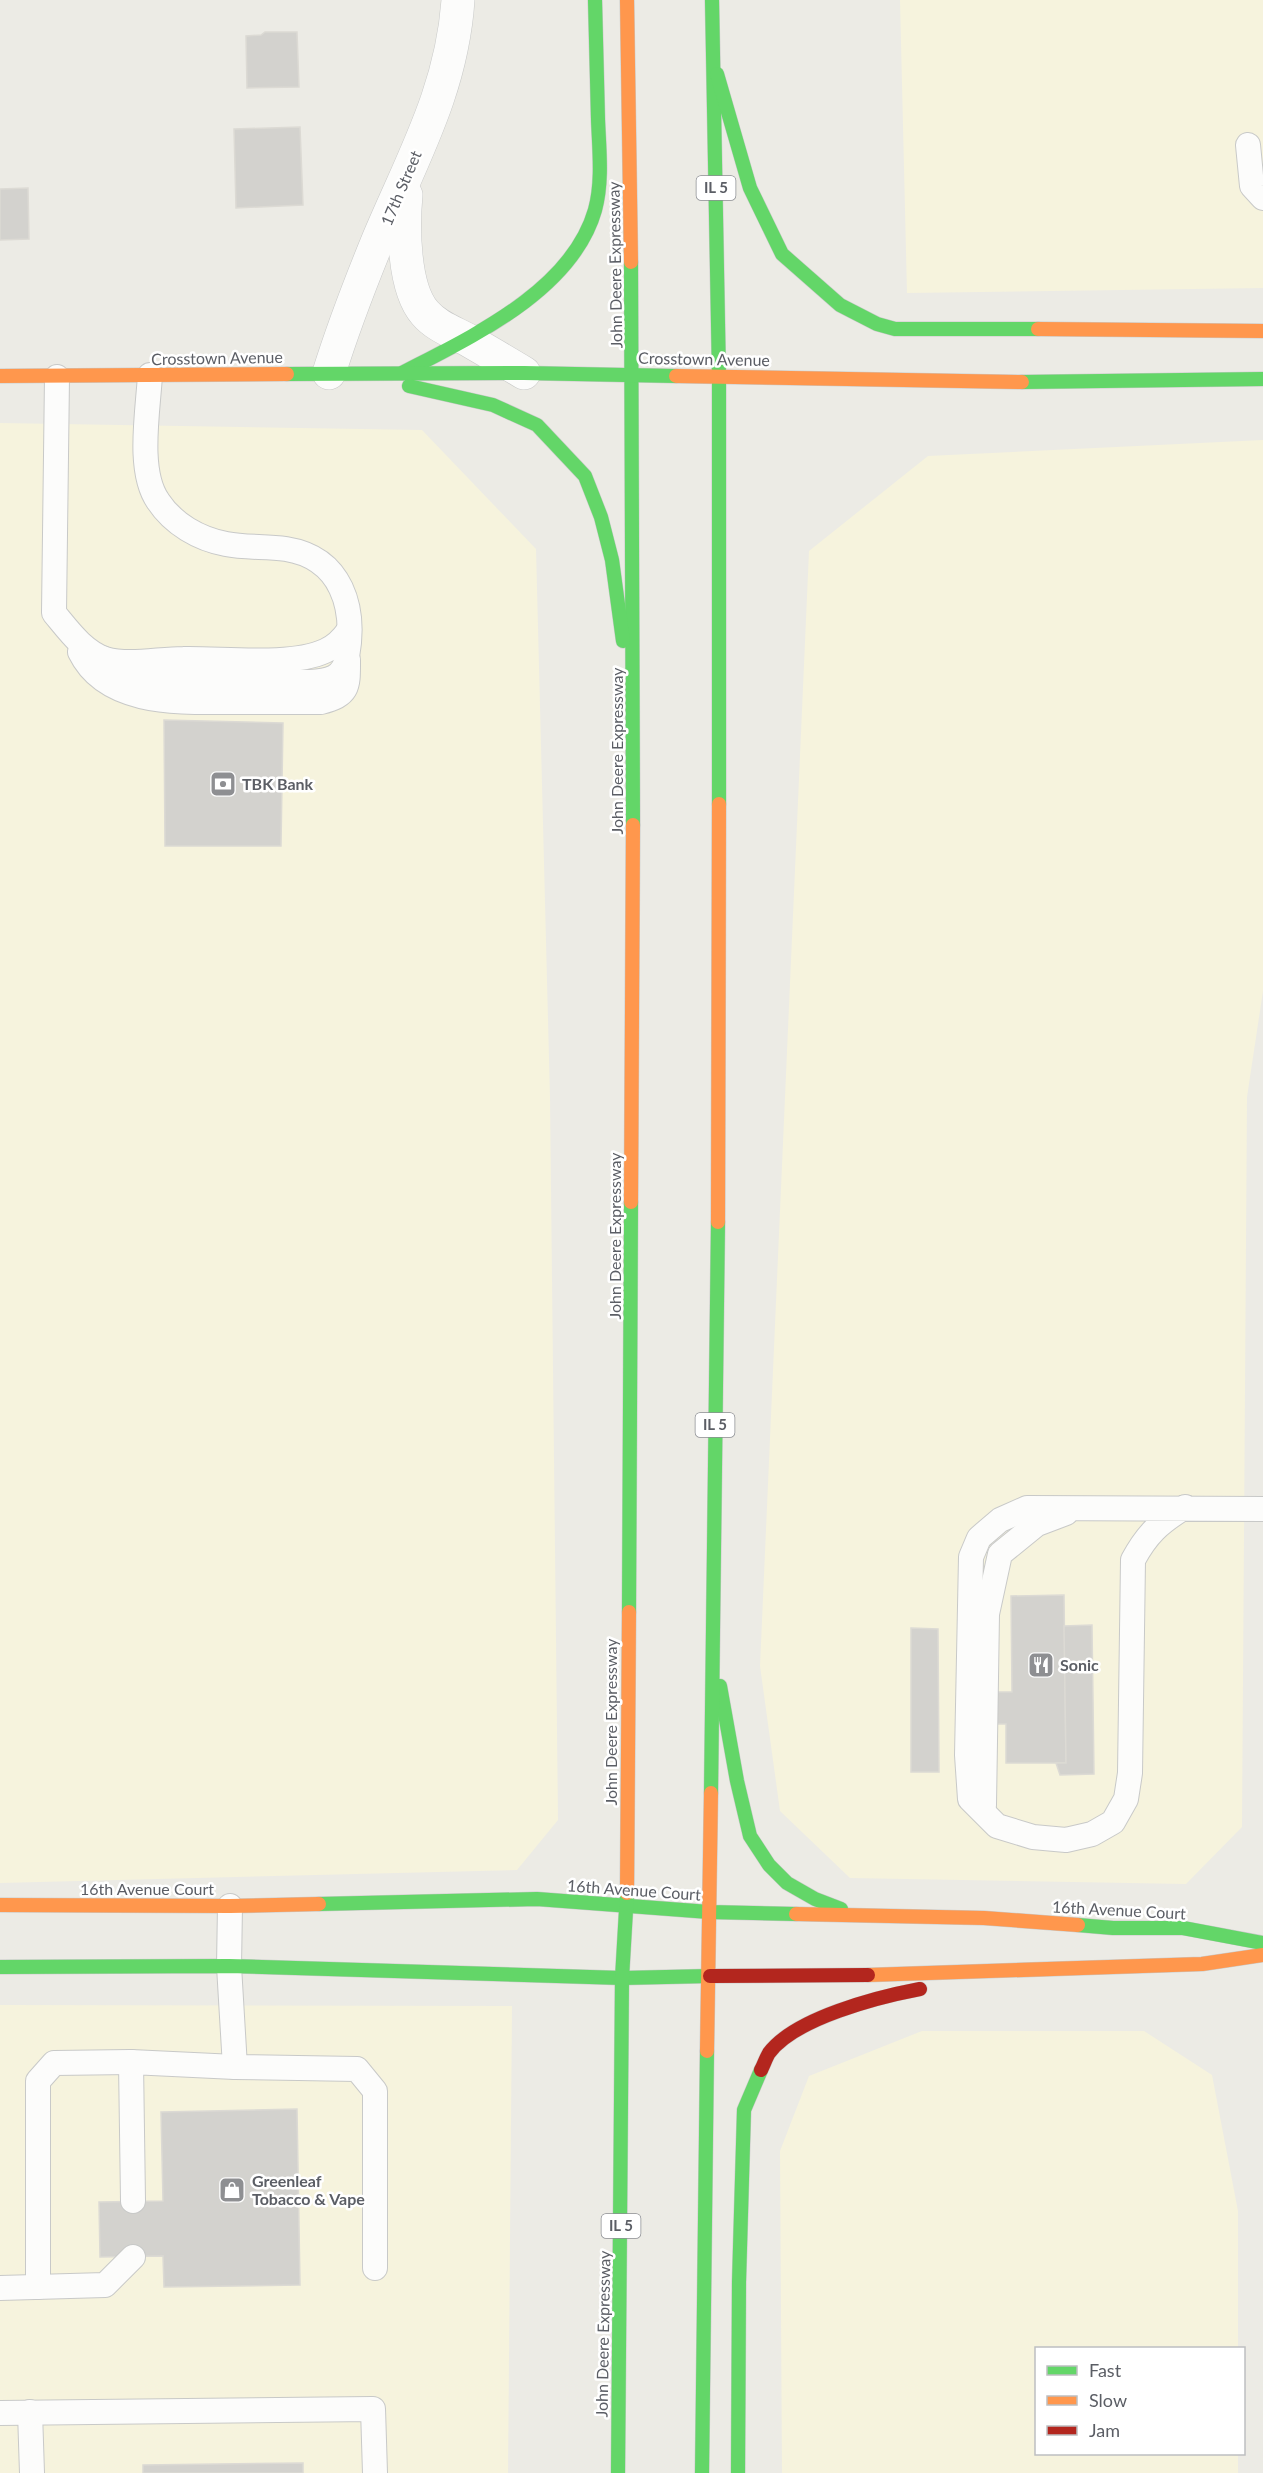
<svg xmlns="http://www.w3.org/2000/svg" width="1263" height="2473" font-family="Lato,sans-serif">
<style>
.commercial{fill:#f6f3dd}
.building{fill:#d3d2ce;stroke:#dcdad4;stroke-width:1.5}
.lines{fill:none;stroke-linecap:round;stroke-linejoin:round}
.lane-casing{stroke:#c8c9c8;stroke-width:26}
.street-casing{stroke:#c8c9c8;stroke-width:34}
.fast-casing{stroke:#c9cac9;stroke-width:15}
.slow-casing{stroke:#c9cac9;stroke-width:15}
.jam-casing{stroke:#c9cac9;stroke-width:15}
.lane{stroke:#fcfcfb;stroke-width:24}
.street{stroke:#fcfcfb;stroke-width:33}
.fast{stroke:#63d668;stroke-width:14}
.slow{stroke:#ff974d;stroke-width:14}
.jam{stroke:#b3261e;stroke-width:14}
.labels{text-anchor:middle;stroke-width:5;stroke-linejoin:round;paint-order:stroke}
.shield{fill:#fff;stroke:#8c8e93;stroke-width:1.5}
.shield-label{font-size:15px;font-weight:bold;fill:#5b5e65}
.street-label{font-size:16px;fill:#5b5e65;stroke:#fff}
.poi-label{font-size:16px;font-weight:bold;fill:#5b5e65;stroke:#fff;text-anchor:start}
</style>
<rect width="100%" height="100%" fill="#ecebe5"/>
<!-- commercial -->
<g class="commercial">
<polygon points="900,0 1263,0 1263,288 907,293"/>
<polygon points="0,423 422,430 536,549 550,1098 558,1820 517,1870 0,1883"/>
<polygon points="1263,440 1263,991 1247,1097 1242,1827 1186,1884 850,1878 780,1811 760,1666 809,551 928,456"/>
<polygon points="0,2005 512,2006 508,2473 0,2473"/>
<polygon points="922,2031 1144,2031 1212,2075 1238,2211 1238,2348 1036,2348 1036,2454 1238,2454 1238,2473 782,2473 780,2151 809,2076"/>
</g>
<!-- building -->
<g class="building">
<polygon points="265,32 297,32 299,87 247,88 246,36 261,35"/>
<polygon points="300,127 303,205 236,208 234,129"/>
<polygon points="28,188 29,239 0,240 0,189"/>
<polygon points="164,720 283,723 281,846 165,846"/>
<polygon points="1064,1595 1066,1763 1006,1763 1006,1724 988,1724 988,1692 1012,1692 1011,1596"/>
<polygon points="1092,1625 1094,1774 1060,1775 1056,1763 1066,1763 1064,1626"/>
<polygon points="911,1628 938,1629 939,1772 911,1772"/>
<polygon points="297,2109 300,2285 164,2287 163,2256 100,2257 99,2202 163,2201 161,2112"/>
<polygon points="303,2463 303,2473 143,2473 143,2465"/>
</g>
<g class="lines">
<!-- lane casing -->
<g class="lane-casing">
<g id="lane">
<polyline points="1248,145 1252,186 1263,198"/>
<path d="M57,377L54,613C69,631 83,651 105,659C129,666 158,659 183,659C222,658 290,667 325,651C335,647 342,640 349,630"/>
<path d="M80,652C107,707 183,702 234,702C263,702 292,702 321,702C349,695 348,687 348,660"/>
<path d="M102,658L131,674L162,680L310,682C328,681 344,678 347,657C356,608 342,558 286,549C266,546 246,548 226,544C199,539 173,524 158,501C137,471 148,411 150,375"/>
<path d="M1185,1507C1159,1523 1147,1534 1133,1560L1130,1773L1126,1799L1113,1822L1092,1834L1066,1840L1033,1837L997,1826L970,1799L967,1755L971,1557L979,1538L1000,1520L1027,1508L1263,1509"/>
<polyline points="984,1805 987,1614 1000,1554 1037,1524 1066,1513"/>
<polyline points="230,1906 229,1966 235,2067"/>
<polyline points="133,2201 131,2062 235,2067 357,2069 375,2091 375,2268"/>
<polyline points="38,2287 38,2081 54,2063 131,2062"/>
<polyline points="0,2288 105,2285 133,2257"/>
<polyline points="30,2412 32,2473"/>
<polyline points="0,2413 373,2409 375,2473"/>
</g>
</g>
<!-- street casing -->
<g class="street-casing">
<g id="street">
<path d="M406,195C403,226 403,288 425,313C436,326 453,332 468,340C487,351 506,362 524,373"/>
<path d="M329,373C343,328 360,284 378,240C412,159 452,90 458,0"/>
</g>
</g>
<!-- fast casing -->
<g class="fast-casing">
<g id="fast">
<polyline points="712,0 719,377 719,804"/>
<polyline points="717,74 750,188 782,254 840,305 877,324 895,329 1038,329"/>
<polyline points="631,262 633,825"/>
<path d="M402,373C471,337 572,291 595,210C603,181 599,148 598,119C597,79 596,40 595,0"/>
<polyline points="287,374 524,373 676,376"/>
<polyline points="1022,382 1263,379"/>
<polyline points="409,386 493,405 537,425 585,476 601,517 612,560 623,641"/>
<polyline points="629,1612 631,1202"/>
<polyline points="720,1686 737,1781 750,1836 769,1865 787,1883 815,1899 841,1909"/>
<polyline points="711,1793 718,1222"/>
<polyline points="319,1904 537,1899 709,1912 796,1914"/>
<polyline points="1078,1925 1113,1928 1183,1928 1263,1943"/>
<polyline points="0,1967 229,1966 622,1978 710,1976"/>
<polyline points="618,2473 622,1978 627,1893"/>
<polyline points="702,2473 707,2051"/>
<polyline points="738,2473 739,2282 744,2110 761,2070"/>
</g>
</g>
<!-- slow casing -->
<g class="slow-casing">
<g id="slow">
<polyline points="627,0 631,262"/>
<polyline points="1038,329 1263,331"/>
<polyline points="0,376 287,374"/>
<polyline points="676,376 1022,382"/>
<polyline points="631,1202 633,825"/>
<polyline points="718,1222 719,804"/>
<polyline points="627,1893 629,1612"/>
<polyline points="0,1905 230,1906 319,1904"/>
<polyline points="796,1914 984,1918 1078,1925"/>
<polyline points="868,1975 1202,1964 1263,1955"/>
<polyline points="707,2051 711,1793"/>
</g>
</g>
<!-- jam casing -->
<g class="jam-casing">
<g id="jam">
<polyline points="710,1976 868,1975"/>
<path d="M761,2070C764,2064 766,2058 769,2053C795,2018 878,1997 920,1989"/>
</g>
</g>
<!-- lane -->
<use href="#lane" class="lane"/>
<!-- street -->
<use href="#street" class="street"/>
<!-- fast -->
<use href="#fast" class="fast"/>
<!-- slow -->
<use href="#slow" class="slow"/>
<!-- jam -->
<use href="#jam" class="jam"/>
</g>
<!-- icons -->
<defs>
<g id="bank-square" transform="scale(1.35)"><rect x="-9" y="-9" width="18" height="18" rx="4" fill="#8e8f92" stroke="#fff"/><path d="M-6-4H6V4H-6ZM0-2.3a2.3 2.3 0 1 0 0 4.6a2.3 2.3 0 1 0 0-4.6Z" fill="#fff"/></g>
<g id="restaurant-square" transform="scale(1.35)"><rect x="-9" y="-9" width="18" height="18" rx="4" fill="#8e8f92" stroke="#fff"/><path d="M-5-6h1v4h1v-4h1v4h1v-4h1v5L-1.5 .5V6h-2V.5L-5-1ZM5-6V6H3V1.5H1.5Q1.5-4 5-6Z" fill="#fff"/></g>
<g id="shop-square" transform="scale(1.35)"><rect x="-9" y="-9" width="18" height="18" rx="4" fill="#8e8f92" stroke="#fff"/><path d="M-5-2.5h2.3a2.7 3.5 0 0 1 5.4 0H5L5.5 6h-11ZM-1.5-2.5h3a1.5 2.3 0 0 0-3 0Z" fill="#fff"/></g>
</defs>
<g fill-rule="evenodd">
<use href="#bank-square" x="223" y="784"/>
<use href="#restaurant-square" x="1041" y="1665"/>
<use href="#shop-square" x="232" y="2190"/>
</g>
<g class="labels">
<!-- shield labels -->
<g class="shield">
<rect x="696.5" y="176" width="39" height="24" rx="4.5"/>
<rect x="695.5" y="1413" width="39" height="24" rx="4.5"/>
<rect x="601.5" y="2214" width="39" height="24" rx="4.5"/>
</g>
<g class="shield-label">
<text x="716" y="193">IL 5</text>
<text x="715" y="1430">IL 5</text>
<text x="621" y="2231">IL 5</text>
</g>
<!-- street labels -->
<g class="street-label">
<text transform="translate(401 188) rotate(-67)" y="6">17th Street</text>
<text transform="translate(615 265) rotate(-91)" y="6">John Deere Expressway</text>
<text transform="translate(217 358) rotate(-1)" y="6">Crosstown Avenue</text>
<text transform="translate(704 359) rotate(1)" y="6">Crosstown Avenue</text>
<text transform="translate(617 751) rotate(-90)" y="6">John Deere Expressway</text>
<text transform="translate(615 1236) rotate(-90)" y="6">John Deere Expressway</text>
<text transform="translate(611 1722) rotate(-90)" y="6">John Deere Expressway</text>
<text x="147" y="1895">16th Avenue Court</text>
<text transform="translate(634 1890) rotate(4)" y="6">16th Avenue Court</text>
<text transform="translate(1119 1910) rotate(3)" y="6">16th Avenue Court</text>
<text transform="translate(603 2334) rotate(-89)" y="6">John Deere Expressway</text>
</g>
<!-- poi labels -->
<g class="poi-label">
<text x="242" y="790">TBK Bank</text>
<text x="1060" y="1671">Sonic</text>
<text x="252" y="2187">Greenleaf<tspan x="252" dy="18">Tobacco &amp; Vape</tspan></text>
</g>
</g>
<!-- legend -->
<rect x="1035" y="2347" width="210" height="108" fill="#ffffff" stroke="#bdbfc1" stroke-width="1.5"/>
<rect x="1047" y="2366" width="30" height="9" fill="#63d668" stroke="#bdbfc1" stroke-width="1.5"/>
<text x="1089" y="2377" font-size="18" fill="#5b5e65">Fast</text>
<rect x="1047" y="2396" width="30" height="9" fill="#ff974d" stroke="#bdbfc1" stroke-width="1.5"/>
<text x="1089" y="2407" font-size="18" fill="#5b5e65">Slow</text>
<rect x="1047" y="2426" width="30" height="9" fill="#b3261e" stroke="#bdbfc1" stroke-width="1.5"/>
<text x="1089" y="2437" font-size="18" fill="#5b5e65">Jam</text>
</svg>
